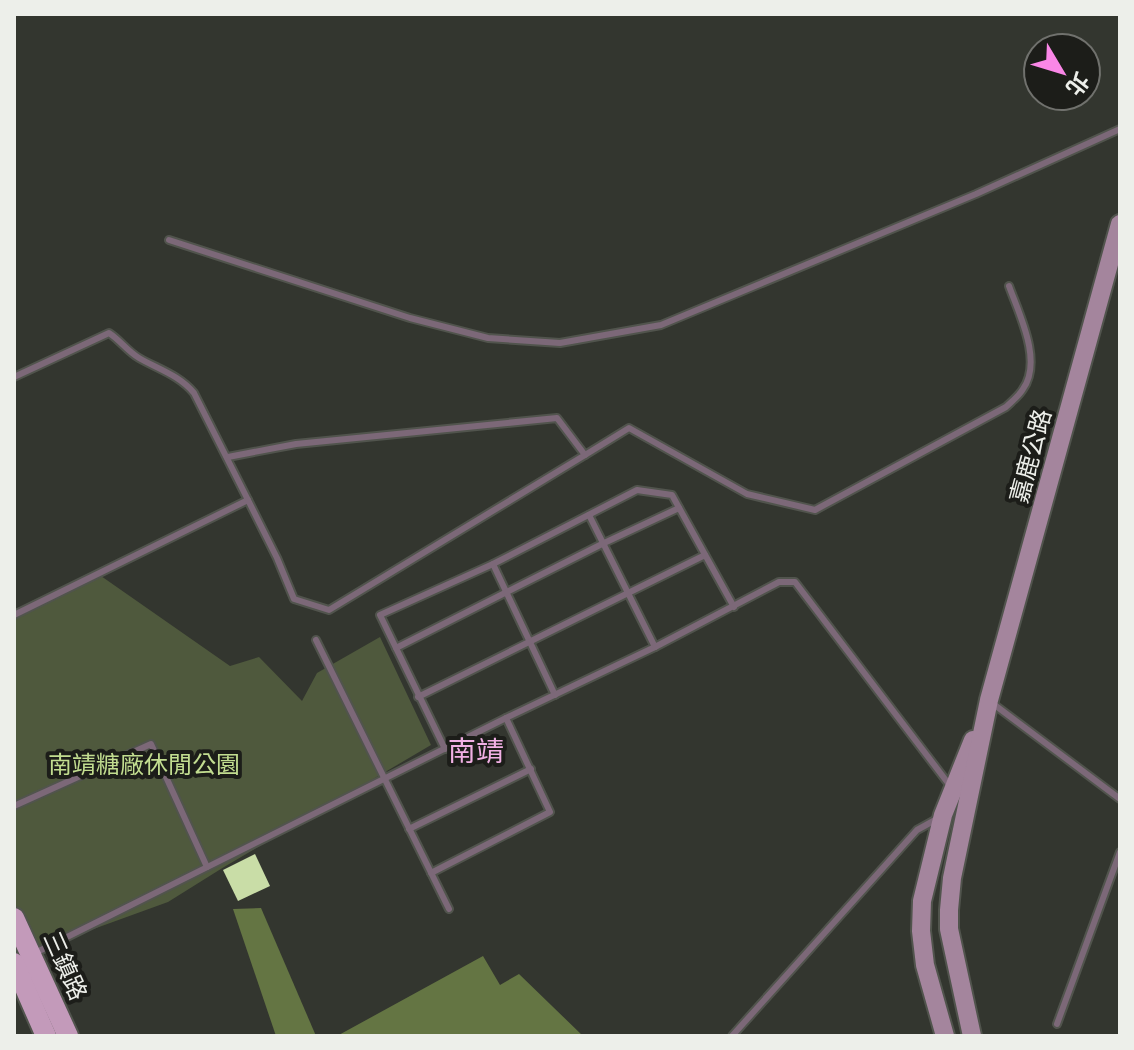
<svg xmlns="http://www.w3.org/2000/svg" width="1134" height="1050" font-family="Montserrat,'Noto Sans TC',sans-serif">
<style>
.green{fill:#4f593d}
.forest{fill:#647543}
.building{fill:#c9dda7}
.lines{fill:none;stroke-linecap:round;stroke-linejoin:round}
.service-casing{stroke:#51544d;stroke-width:10}
.secondary-casing{stroke:#51544d;stroke-width:22}
.primary-casing{stroke:#51544d;stroke-width:24}
.service{stroke:#7c6878;stroke-width:6}
.secondary{stroke:#a4859d;stroke-width:18}
.primary{stroke:#c39aba;stroke-width:20}
.labels{text-anchor:middle;stroke-width:8;stroke-linejoin:round;paint-order:stroke}
.street-label{font-size:24px;fill:#edefea;stroke:#1c1d19}
.park-label{font-size:24px;fill:#c2dd90;stroke:#1c1d19}
.quarter-label{font-size:28px;fill:#f1b0e4;stroke:#1c1d19}
</style>
<rect width="100%" height="100%" fill="#33362f"/>
<!-- green -->
<polygon class="green" points="101,576 230,666 259,657 302,701 317,673 380,637 431,745 224,867 168,902 77,935 30,954 14,916 14,619"/>
<!-- forest -->
<g class="forest">
<polygon points="261,908 316,1036 276,1036 233,909"/>
<polygon points="483,956 500,985 519,974 583,1036 337,1036"/>
</g>
<!-- building -->
<polygon class="building" points="255,854 270,886 238,901 223,870"/>
<g class="lines">
<!-- service casing -->
<g class="service-casing">
<g id="service">
<polyline points="169,240 410,318 488,338 560,343 661,325 976,194 1120,129"/>
<path d="M14,377L109,333C120,340 127,351 139,358C158,369 179,375 194,393L248,500L14,615"/>
<path d="M585,455L629,428L747,494L815,510L1006,407C1011,402 1019,396 1023,389C1043,361 1019,314 1009,286"/>
<polyline points="228,457 296,444 557,418 585,455 329,610 294,599 277,558 248,500"/>
<polyline points="589,515 655,647"/>
<polyline points="493,564 555,695"/>
<polyline points="316,640 449,909"/>
<polyline points="396,648 602,544 679,508"/>
<polyline points="418,697 705,555"/>
<polyline points="992,703 1120,799"/>
<polyline points="445,749 380,615 493,564 637,490 672,495 734,607"/>
<polyline points="14,806 151,744 207,867"/>
<polyline points="409,829 531,769"/>
<polyline points="431,873 550,812 506,718"/>
<polyline points="35,953 506,718 655,647 779,582 795,582 951,787"/>
<polyline points="1057,1024 1120,852"/>
<polyline points="732,1036 917,830 937,819"/>
</g>
</g>
<!-- secondary casing -->
<g class="secondary-casing">
<g id="secondary">
<polyline points="945,1036 925,965 921,931 922,901 943,815 973,740"/>
<polyline points="972,1036 949,929 949,910 952,878 989,700 1120,224"/>
</g>
</g>
<!-- primary casing -->
<g class="primary-casing">
<g id="primary">
<polyline points="14,918 68,1036"/>
<polyline points="14,963 46,1036"/>
</g>
</g>
<!-- service -->
<use href="#service" class="service"/>
<!-- secondary -->
<use href="#secondary" class="secondary"/>
<!-- primary -->
<use href="#primary" class="primary"/>
</g>
<g class="labels">
<!-- street labels -->
<g class="street-label">
<text transform="translate(1031 456) rotate(-75)" y="8">嘉鹿公路</text>
<text transform="translate(65 966) rotate(66)" y="8">三鎮路</text>
</g>
<!-- park labels -->
<g class="park-label">
<text x="144" y="773">南靖糖廠休閒公園</text>
</g>
<!-- quarter labels -->
<g class="quarter-label">
<text x="476" y="761">南靖</text>
</g>
</g>
<!-- border -->
<rect width="1134" height="1050" fill="none" stroke="#edefea" stroke-width="32"/>
<!-- north arrow -->
<g transform="translate(1062 72) rotate(128)"><circle r="38" fill="#1c1d19" stroke="#70716d" stroke-width="2"/>
<path d="M0-6L14 30L0 20L-14 30Z" fill="#fa87e7"/>
<text y="-12" font-size="22" font-weight="bold" text-anchor="middle" fill="#edefea">北</text>
</g>
</svg>
